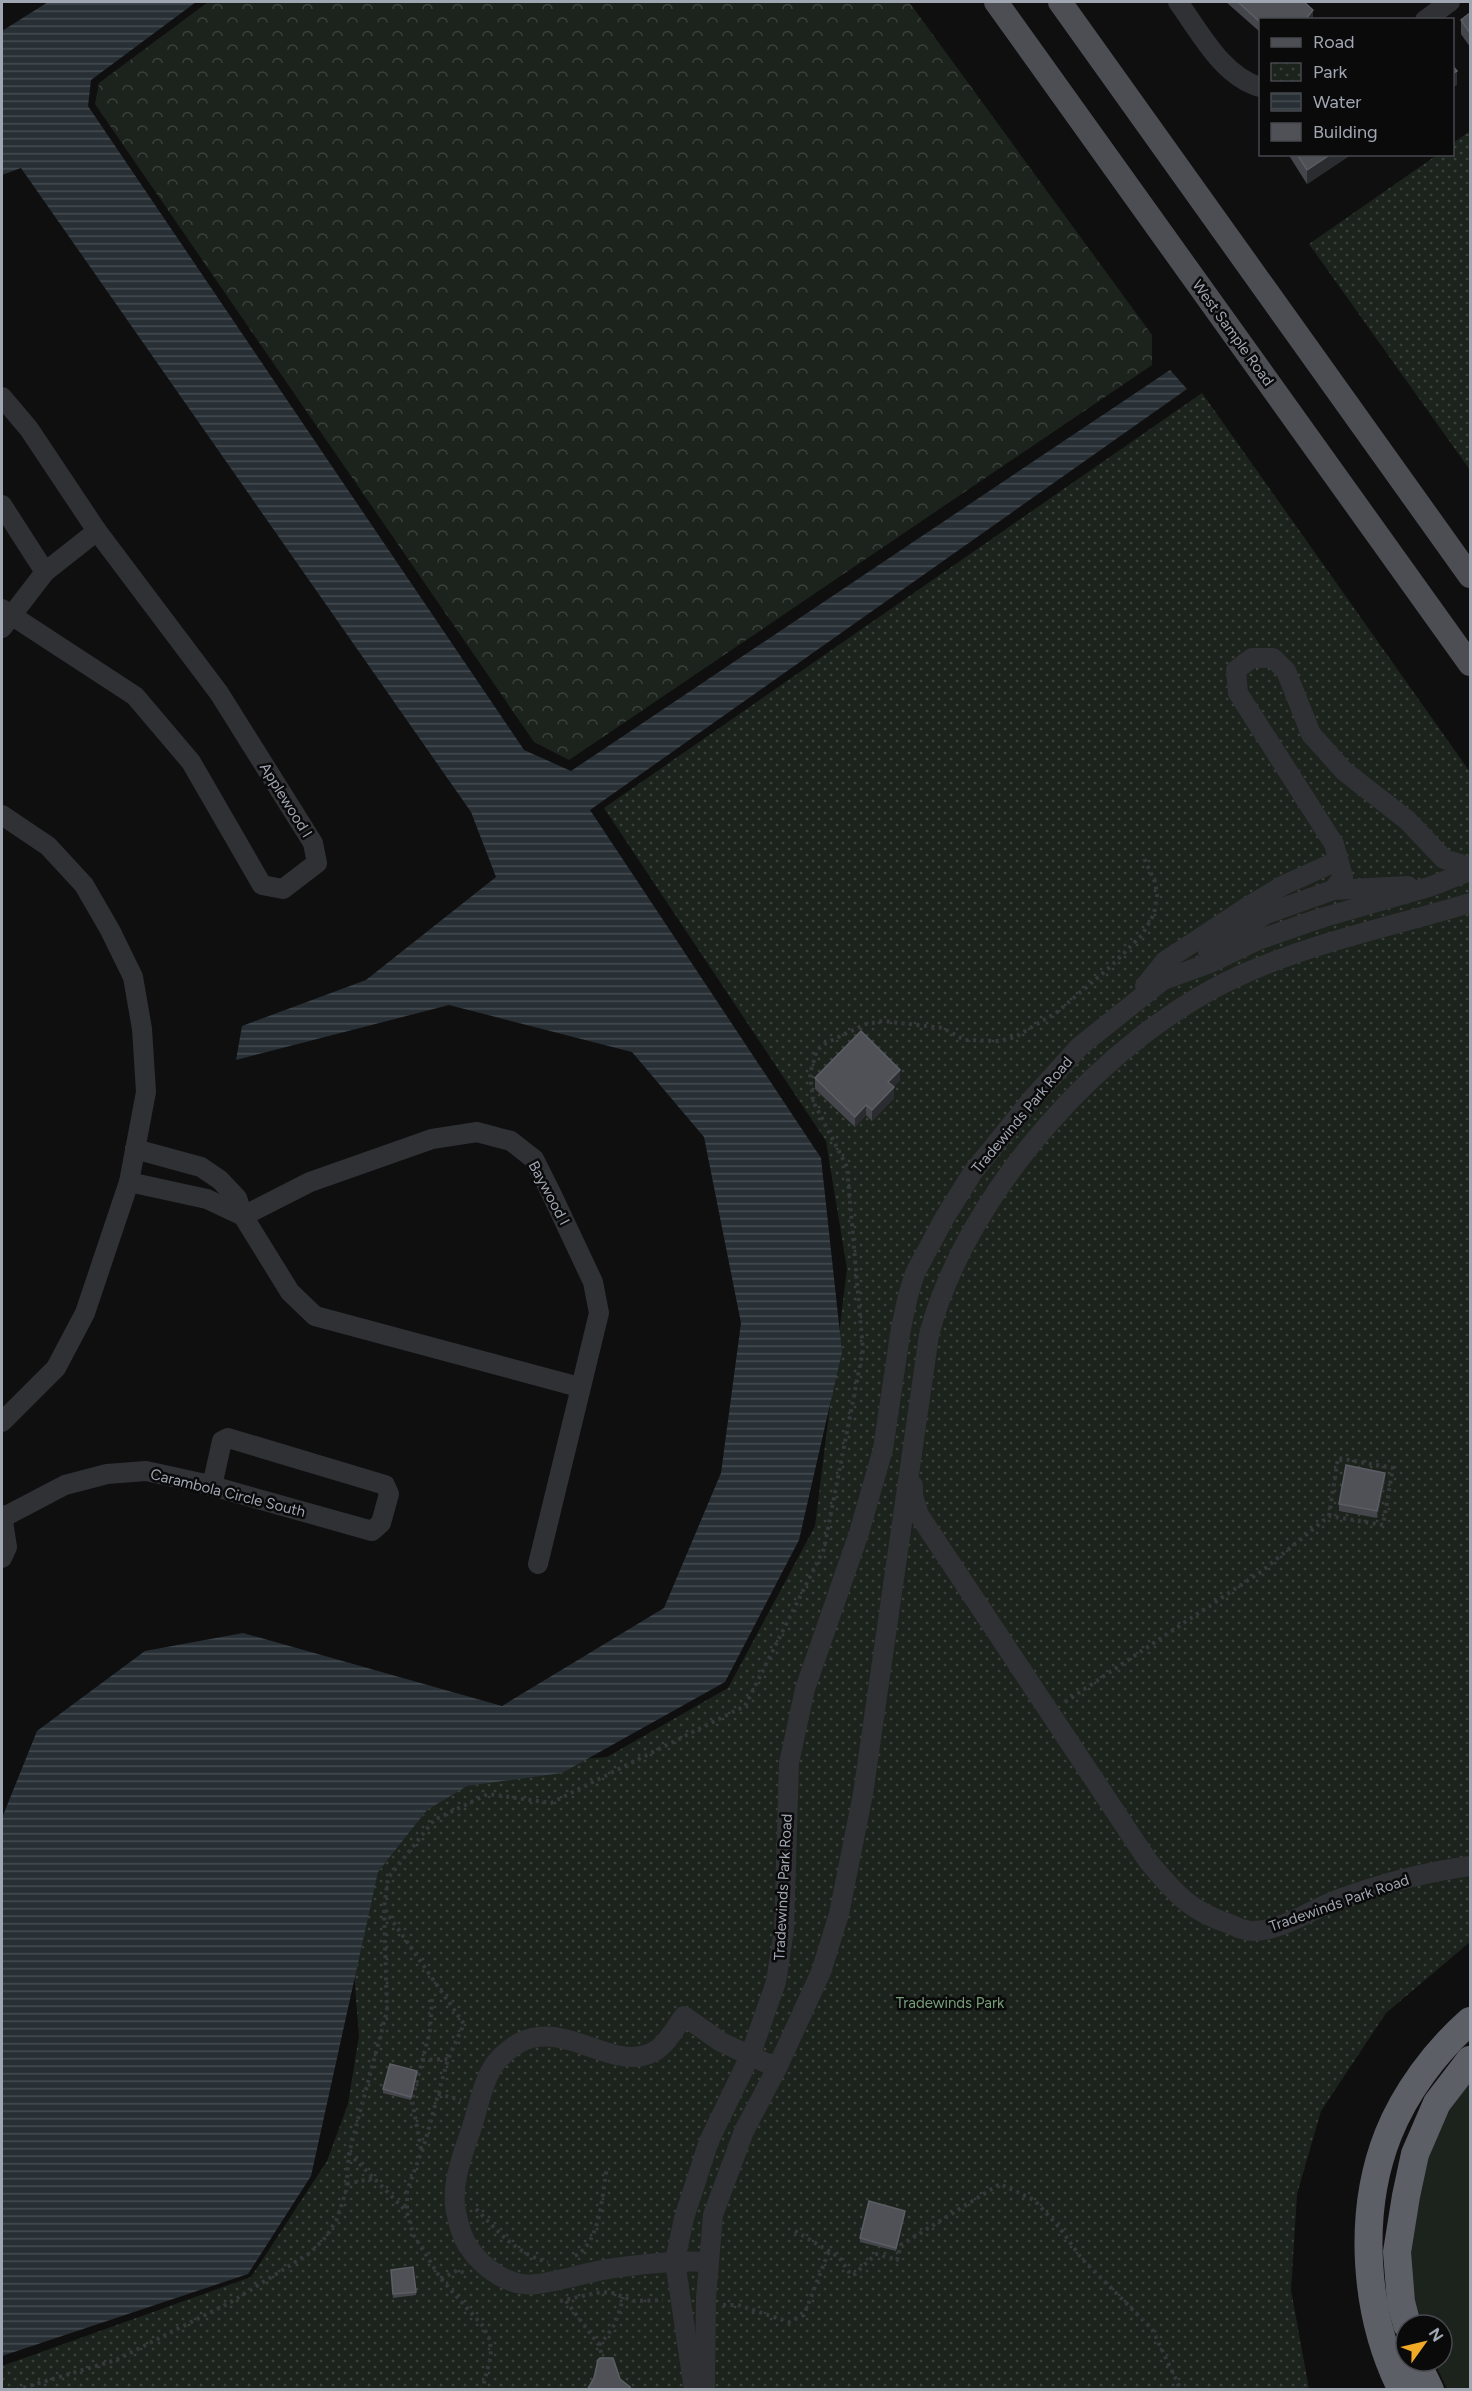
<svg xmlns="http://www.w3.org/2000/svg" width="1472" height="2391" font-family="Figtree,sans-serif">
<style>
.grass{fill:#1c231c}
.forest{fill:url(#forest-crowns)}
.park{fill:url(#park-dots)}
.water{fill:url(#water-rules)}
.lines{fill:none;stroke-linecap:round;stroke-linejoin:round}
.path{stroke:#36383c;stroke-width:4;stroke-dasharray:3 4.5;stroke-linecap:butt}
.minor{stroke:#303135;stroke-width:20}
.major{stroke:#4c4e54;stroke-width:24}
.highway{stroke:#5c5f66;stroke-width:28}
.wall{fill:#45464c}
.shaded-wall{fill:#2b2c2f}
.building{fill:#4f5157;stroke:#5b5e65;stroke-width:1.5}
.labels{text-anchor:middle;stroke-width:5;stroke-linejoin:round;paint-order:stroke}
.street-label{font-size:15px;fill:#a0a6b2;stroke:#0a0a0b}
.park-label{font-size:15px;fill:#769d78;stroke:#0a0a0b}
</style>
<defs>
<pattern id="forest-crowns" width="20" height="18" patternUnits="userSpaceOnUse" patternTransform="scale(1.5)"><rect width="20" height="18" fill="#1c231c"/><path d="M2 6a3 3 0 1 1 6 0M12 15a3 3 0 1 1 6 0" fill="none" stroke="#3a403b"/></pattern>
<pattern id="park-dots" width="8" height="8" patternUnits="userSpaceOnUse" patternTransform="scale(1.5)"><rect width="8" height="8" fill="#1c231c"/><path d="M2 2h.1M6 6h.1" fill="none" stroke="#3a403b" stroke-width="1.8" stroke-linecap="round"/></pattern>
<pattern id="water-rules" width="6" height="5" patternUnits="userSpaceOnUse" patternTransform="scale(1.5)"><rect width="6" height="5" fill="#283036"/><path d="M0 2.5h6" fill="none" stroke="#444b51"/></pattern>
</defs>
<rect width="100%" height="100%" fill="#0f0f10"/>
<!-- grass -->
<polygon class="grass" points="1470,2066 1470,2389 1447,2389 1434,2361 1442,2361 1442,2325 1420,2325 1408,2271 1413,2178"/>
<!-- forest -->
<polygon class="forest" points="208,2 909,2 1152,335 1152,365 569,760 534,742 95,104 99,83"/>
<!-- park -->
<g class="park">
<polygon points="1470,131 1470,470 1309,244 1437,155 1452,154 1453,143"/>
<polygon points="1202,393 1470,772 1470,1942 1386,2013 1321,2111 1297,2194 1291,2290 1309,2389 2,2390 2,2366 251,2277 327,2161 348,2104 359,2036 352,1948 378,1872 427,1810 458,1782 522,1763 607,1757 728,1688 815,1526 847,1269 826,1141 604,808"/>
</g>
<!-- water -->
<polygon class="water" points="48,2 196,2 91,80 88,106 524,750 571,771 1170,370 1187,389 590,810 821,1158 842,1352 799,1540 725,1682 562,1773 467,1786 427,1810 378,1872 311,2176 248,2274 2,2356 2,1818 37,1731 145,1651 243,1633 502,1706 664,1608 721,1473 741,1323 704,1137 632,1052 449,1005 236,1060 242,1026 366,980 496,877 471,812 21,168 2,175 2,31"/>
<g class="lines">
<!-- path -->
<g class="path">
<polyline points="1065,1702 1262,1571 1329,1516 1383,1525 1393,1468 1338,1458 1329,1516"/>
<polyline points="385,1910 464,2024 448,2059 425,2142 407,2191 407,2212 413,2234 441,2279 483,2326 490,2340 491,2356 482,2390"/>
<polyline points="422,2060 448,2059"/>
<polyline points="438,2094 461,2100"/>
<polyline points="421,2149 412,2100 430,2031 432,1999"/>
<polyline points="349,2153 407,2212"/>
<polyline points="347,2184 374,2178"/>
<path d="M476,2209C498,2231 516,2254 548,2262"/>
<polyline points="795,2231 839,2257 851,2275 855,2274 876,2254 897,2260 901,2245 1000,2184 1034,2200 1059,2227 1082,2259 1152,2329 1181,2390"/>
<path d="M575,2256C601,2242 602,2194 607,2167"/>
<polyline points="441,2279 458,2270 464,2273"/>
<polyline points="560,2301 601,2292 613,2293 634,2301 663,2300"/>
<polyline points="566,2301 599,2345 604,2363"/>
<polyline points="723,2305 738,2305 789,2322 804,2315 829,2251"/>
<path d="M599,2345C614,2328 618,2320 623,2297"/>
<polyline points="16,2390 116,2360 231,2302 310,2253 326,2237 337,2219 346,2191 349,2153 387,2011 384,1908 388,1878 434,1820 488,1794 551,1803 745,1706 824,1549 863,1350 847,1167 813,1101 810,1074 817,1050 826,1043 866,1024 883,1021 943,1028 964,1040 1000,1041 1015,1037 1056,1013 1109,968 1142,935 1154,914 1157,895 1155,882 1144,858"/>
</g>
<!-- minor -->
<g class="minor">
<path d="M1178,2C1200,32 1222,76 1260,87"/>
<polyline points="1425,20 1450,2"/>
<polyline points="2,397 29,429 97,531 219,693 313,843 317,863 283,889 262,885 191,762 135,696 2,609"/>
<polyline points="2,505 45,572"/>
<polyline points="2,628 45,572 97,531"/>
<polyline points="2,815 48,846 84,885 110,930 133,977 142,1029 146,1092 129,1182 85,1313 56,1368 2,1422"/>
<polyline points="1333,890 1408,886"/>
<polyline points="1208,952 1266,914 1333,890 1343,877 1334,844 1238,693 1236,670 1252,658 1273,658 1286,671 1311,734 1344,771 1407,820 1444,859 1470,867"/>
<polyline points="1145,986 1165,961 1247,907 1284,885 1337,861"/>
<polyline points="135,1149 201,1167 220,1180 237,1198 243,1216 290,1292 315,1316 579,1387"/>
<polyline points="129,1182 207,1199 243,1216"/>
<polyline points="243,1216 310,1182 432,1139 477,1132 511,1141 534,1159 552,1195 593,1282 599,1313 538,1564"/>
<path d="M913,1485V1496L919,1515L1148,1861C1175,1893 1189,1911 1230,1924C1236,1927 1245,1931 1252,1931C1283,1931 1313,1908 1342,1898C1384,1883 1426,1872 1470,1866"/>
<polyline points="2,1515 7,1547 2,1558"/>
<polyline points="2,1518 65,1485 107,1474 146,1471 201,1483 372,1531 381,1523 389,1494 385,1485 228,1438 222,1441 212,1486"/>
<path d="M708,2262C675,2260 642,2264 608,2269C584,2273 561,2281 537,2284C510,2288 482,2268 468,2246C461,2236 459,2224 456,2212C450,2184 464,2151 473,2124C478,2107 482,2087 490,2072C496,2060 507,2050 519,2043C566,2018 614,2075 655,2051C667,2044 675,2028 684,2016L721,2042L777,2068"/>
<polyline points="694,2390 675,2261 684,2218 709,2141 750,2056 776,1982 784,1930 789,1763 805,1689 859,1533 883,1449 901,1328 908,1296 915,1273 945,1217 973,1172 1032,1099 1079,1047 1163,980 1210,963 1258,940 1318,919 1429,887 1470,871"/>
<path d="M705,2390L706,2298L713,2215L744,2131L777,2068L821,1972L839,1914L863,1794L929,1335C966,1192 1107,1035 1241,975C1314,942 1394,926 1470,903"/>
</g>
<!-- major -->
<g class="major">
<polyline points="996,2 1470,664"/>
<polyline points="1060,2 1470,576"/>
</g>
<!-- highway -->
<g class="highway">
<polyline points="1407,2325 1401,2302 1397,2252 1406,2196 1415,2154 1437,2103 1470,2060"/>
<polyline points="1416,2361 1430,2390"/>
<path d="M1402,2390C1364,2315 1357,2214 1388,2135C1405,2092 1436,2051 1470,2021"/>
</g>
</g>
<!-- wall -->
<g class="wall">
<polygon points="1226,2 1304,2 1313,20 1260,20 1260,32"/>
<polygon points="1470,13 1470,47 1461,34 1461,20"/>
<polygon points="1288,154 1352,154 1307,184"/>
<polygon points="815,1078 900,1080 893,1087 894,1098 872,1121 866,1115 855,1127 815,1089"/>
<polygon points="1385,1480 1377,1518 1339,1511 1339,1504"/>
<polygon points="417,2075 411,2100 383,2093 383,2089"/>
<polygon points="905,2214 896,2251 860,2242 860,2238"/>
<polygon points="391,2273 416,2292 416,2295 393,2298"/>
</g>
<!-- shaded-wall -->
<g class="shaded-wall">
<polygon points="1313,10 1313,20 1305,20"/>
<polygon points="1457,71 1457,85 1452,88 1452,74"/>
<polygon points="1331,154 1352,154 1307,184 1307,170"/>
<polygon points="900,1070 900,1080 888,1093 888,1082"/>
<polygon points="894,1087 894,1098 872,1121 872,1110"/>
<polygon points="866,1105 866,1115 855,1127 855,1117"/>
<polygon points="1385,1473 1385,1480 1377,1518 1377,1511"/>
<polygon points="905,2211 905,2214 896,2251 896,2248"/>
</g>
<!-- building -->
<g class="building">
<polygon points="1238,2 1304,2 1313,10 1305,20 1260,20 1260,22"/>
<polygon points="1470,13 1470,33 1461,20"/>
<polygon points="1452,65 1457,71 1452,74"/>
<polygon points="1297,154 1331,154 1307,170"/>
<polygon points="861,1031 900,1070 888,1082 894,1087 872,1110 866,1105 855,1117 815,1078"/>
<polygon points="1346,1465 1385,1473 1377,1511 1339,1504"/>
<polygon points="390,2064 417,2071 411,2097 383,2089"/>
<polygon points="869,2201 905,2211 896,2248 860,2238"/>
<polygon points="413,2267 416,2292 393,2294 391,2270"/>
<polygon points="600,2358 613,2358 620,2379 630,2387 631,2390 587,2390 594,2378 598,2360"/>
</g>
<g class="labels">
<!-- street labels -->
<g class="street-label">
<text transform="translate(1233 333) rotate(54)" y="5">West Sample Road</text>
<text transform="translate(286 800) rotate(58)" y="5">Applewood I</text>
<text transform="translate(1022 1115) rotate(-50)" y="5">Tradewinds Park Road</text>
<text transform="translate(549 1193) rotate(62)" y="5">Baywood I</text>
<text transform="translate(228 1493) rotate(14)" y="5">Carambola Circle South</text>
<text transform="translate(783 1887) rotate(-87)" y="5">Tradewinds Park Road</text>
<text transform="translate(1339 1903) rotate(-19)" y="5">Tradewinds Park Road</text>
</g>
<!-- park labels -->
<g class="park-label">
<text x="950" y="2008">Tradewinds Park</text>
</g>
</g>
<!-- border -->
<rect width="1472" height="2391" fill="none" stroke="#a0a6b2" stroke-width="6"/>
<!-- legend -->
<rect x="1259" y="18" width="195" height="138" fill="#0a0a0b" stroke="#46484e" stroke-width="1.5"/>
<rect x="1271" y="38" width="30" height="9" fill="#4c4e54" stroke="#46484e" stroke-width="1.5"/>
<text x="1313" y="48" font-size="18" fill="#a0a6b2">Road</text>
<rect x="1271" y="63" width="30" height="18" fill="url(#park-dots)" stroke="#46484e" stroke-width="1.5"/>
<text x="1313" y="78" font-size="18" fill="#a0a6b2">Park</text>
<rect x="1271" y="93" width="30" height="18" fill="url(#water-rules)" stroke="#46484e" stroke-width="1.5"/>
<text x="1313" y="108" font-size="18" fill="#a0a6b2">Water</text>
<rect x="1271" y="123" width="30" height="18" fill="#4f5157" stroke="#46484e" stroke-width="1.5"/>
<text x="1313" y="138" font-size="18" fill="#a0a6b2">Building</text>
<!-- north arrow -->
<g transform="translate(1424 2343) rotate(56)"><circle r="28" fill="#0a0a0b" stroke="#46484e" stroke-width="1.5"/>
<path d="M0-4.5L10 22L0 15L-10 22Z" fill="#f2aa26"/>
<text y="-9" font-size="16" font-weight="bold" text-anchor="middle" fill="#a0a6b2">N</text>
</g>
</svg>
